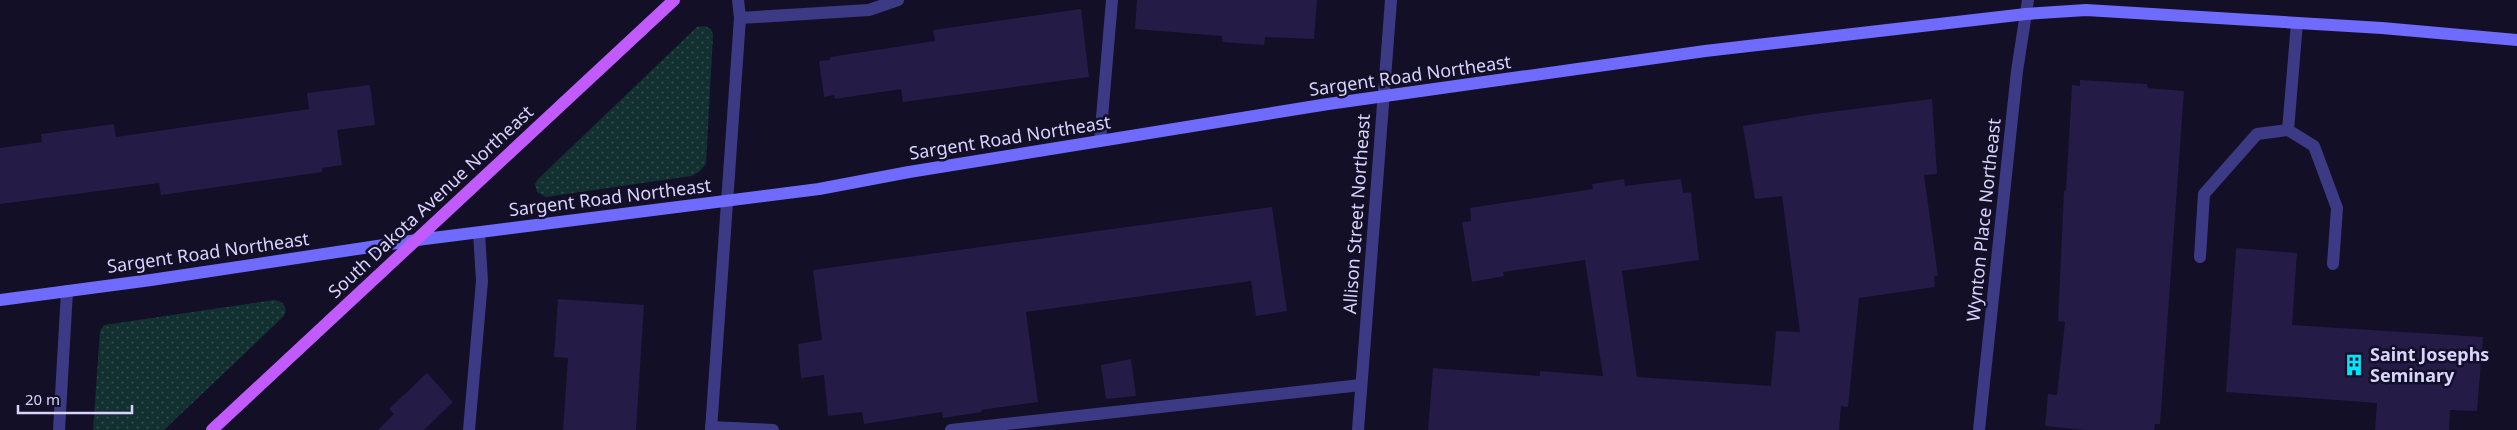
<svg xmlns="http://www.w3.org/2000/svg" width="2517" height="430" font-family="'Noto Sans',sans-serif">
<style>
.park{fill:url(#park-dots)}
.building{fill:#241b47}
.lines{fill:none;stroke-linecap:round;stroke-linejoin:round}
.service{stroke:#3d3a85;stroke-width:12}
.minor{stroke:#3d3a85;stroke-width:12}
.secondary{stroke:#6f6bff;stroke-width:12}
.primary{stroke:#c25bff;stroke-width:12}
.labels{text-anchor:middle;stroke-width:5;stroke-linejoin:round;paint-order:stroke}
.street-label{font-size:18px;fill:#d9d4ff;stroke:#130f26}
.poi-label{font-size:18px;font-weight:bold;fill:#d9d4ff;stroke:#130f26;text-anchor:start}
</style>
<defs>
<pattern id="park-dots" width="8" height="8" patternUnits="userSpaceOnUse" patternTransform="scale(1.25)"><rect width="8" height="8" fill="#12302f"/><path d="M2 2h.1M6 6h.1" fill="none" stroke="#344d4e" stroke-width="1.8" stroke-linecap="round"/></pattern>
</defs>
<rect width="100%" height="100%" fill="#130f26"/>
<!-- park -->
<g class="park">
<polygon points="705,26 711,29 713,35 706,164 699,172 691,176 546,197 537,192 535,184 538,179 697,27"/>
<path d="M274,300C284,301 289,309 283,317L164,430H93L100,331L104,325Z"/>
</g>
<!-- building -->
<g class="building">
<polygon points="1137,0 1317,0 1314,39 1265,37 1264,45 1222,42 1222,36 1135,29"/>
<polygon points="1081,9 1089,77 903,102 901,89 835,99 834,95 824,97 819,61 830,60 830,57 935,41 933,30"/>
<polygon points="2080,80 2147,84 2148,88 2184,91 2160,424 2155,424 2154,430 2085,430 2045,426 2048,394 2057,395 2065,322 2058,321 2064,191 2066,190 2072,85 2080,86"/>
<polygon points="370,85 375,125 337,130 342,165 322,168 322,172 161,195 159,183 0,204 0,148 42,142 41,134 114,124 116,137 309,109 307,93"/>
<polygon points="1932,99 1937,174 1924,175 1938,276 1934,276 1935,287 1859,298 1848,407 1841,406 1839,430 1428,430 1433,368 1540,376 1540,371 1603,376 1585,260 1503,272 1504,276 1472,282 1462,222 1471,221 1470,208 1593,189 1592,184 1624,179 1625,186 1681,179 1683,193 1691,192 1699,260 1622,271 1637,377 1771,386 1776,331 1800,332 1782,196 1755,199 1743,126 1814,114"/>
<polygon points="1272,207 1287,311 1256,316 1251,281 1026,312 1038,402 981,410 982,412 943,418 942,412 864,424 862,412 828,416 824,375 801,378 798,344 822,340 813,270"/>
<polygon points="2236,248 2297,253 2292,325 2483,337 2477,411 2450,410 2449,430 2375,430 2377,403 2226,392"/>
<polygon points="558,299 644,305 636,430 563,430 568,358 554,357"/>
<polygon points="1131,359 1136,396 1106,399 1101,365"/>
<polygon points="427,373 453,402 424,430 378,430 394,414 389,409"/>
</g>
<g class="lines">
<!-- service -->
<g class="service">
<polyline points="740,18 869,10 898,0"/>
<polyline points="2288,130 2297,23"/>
<polyline points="1100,141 1112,0"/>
<polyline points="2200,257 2204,194 2257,134 2288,130 2314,146 2337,208 2333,264"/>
<polyline points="711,427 773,430"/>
<polyline points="469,430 482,281 479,233"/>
<polyline points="951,430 1361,385"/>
</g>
<!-- minor -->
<g class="minor">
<polyline points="59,430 67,291"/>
<polyline points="711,430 740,18 738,0"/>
<polyline points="1358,430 1391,0"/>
<polyline points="1979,430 2017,71 2028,0"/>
</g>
<!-- secondary -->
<polyline class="secondary" points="0,300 151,280 417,240 819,189 909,172 1328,104 1705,51 2026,14 2086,10 2382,28 2517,40"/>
<!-- primary -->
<polyline class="primary" points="212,430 674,0"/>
</g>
<!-- icons -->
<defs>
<g id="building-bare" transform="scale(1.725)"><path d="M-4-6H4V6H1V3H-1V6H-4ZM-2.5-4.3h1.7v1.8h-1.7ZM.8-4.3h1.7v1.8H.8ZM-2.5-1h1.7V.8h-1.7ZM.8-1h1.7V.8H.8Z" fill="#00e5ff" stroke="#130f26" stroke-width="2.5" paint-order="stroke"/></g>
</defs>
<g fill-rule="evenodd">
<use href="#building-bare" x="2354" y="365"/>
</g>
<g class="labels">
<!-- street labels -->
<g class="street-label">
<text transform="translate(1410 76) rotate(-8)" y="6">Sargent Road Northeast</text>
<text transform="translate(1010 138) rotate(-9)" y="6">Sargent Road Northeast</text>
<text transform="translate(610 198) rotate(-7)" y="6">Sargent Road Northeast</text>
<text transform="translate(431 202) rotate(-43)" y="6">South Dakota Avenue Northeast</text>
<text transform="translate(1357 214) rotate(-86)" y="6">Allison Street Northeast</text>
<text transform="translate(1984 220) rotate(-84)" y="6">Wynton Place Northeast</text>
<text transform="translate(208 253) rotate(-8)" y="6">Sargent Road Northeast</text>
</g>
<!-- poi labels -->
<g class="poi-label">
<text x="2370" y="361">Saint Josephs<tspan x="2370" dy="21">Seminary</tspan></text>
</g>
</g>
<!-- scale -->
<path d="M18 405v8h114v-8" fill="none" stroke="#d9d4ff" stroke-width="2.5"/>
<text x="25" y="405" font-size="15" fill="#d9d4ff" stroke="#130f26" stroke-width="4" paint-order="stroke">20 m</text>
</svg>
